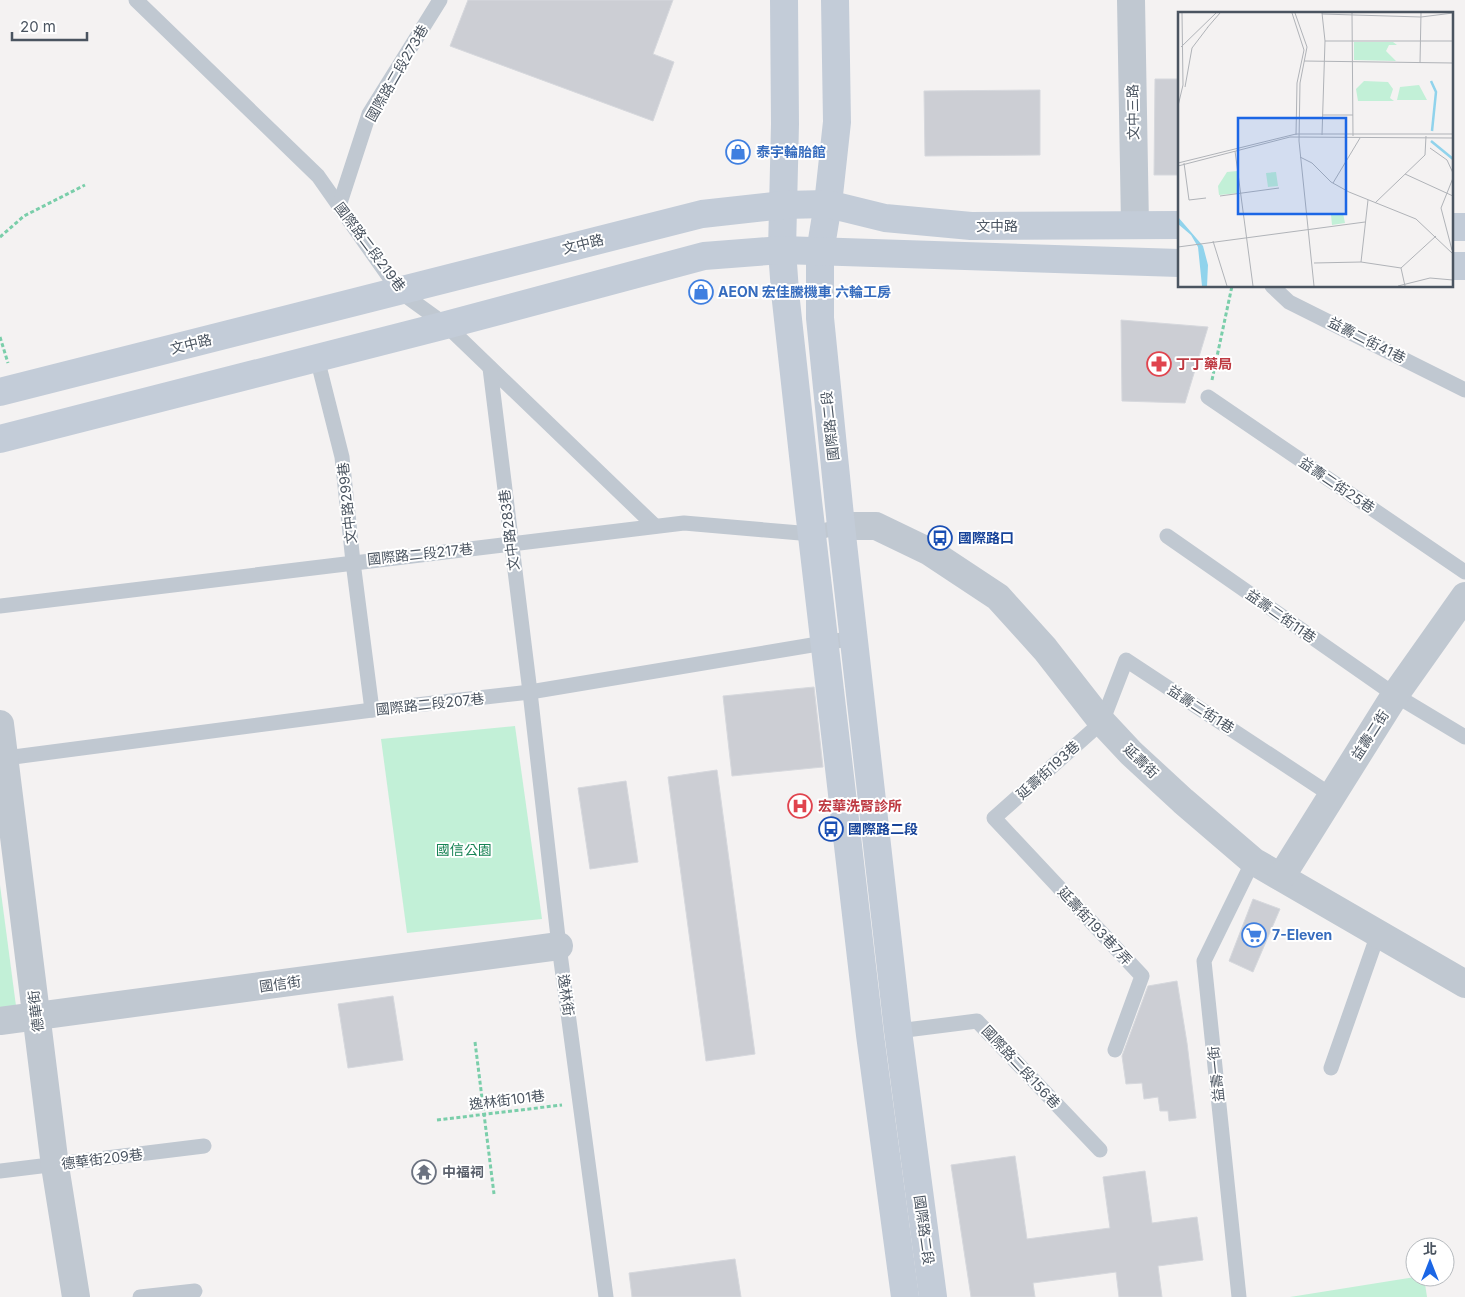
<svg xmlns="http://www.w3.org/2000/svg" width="1465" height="1297" font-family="Inter,'Noto Sans TC',sans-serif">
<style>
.green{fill:#c2f0d7}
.building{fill:#ccced4;stroke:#d6d8dd}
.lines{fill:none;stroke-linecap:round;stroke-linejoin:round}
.path{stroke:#7aceaa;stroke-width:3;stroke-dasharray:4 2.5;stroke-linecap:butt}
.lane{stroke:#c0c8d1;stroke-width:15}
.street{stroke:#c0c8d1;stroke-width:28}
.secondary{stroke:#c3ccd8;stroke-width:28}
.labels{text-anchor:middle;stroke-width:4;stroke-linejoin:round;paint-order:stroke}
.street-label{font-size:14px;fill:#4a5460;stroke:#fff}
.shop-label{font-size:14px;font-weight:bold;fill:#366cbe;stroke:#fff;text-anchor:start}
.health-label{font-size:14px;font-weight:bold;fill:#be3a42;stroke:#fff;text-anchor:start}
.transit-label{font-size:14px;font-weight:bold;fill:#164399;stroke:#fff;text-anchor:start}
.park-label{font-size:14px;fill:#188355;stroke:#fff}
.worship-label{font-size:14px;font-weight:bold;fill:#5b616d;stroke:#fff;text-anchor:start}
.inset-river{fill:none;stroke:#90d3ec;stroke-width:2.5}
.inset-road{fill:none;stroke:#b0b3b8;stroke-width:1}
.view{fill:#1b66e5;fill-opacity:0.15;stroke:#1b66e5;stroke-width:2.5}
.inset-edge{fill:none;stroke:#4a5460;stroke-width:2.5}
</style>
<rect width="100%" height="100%" fill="#f4f2f2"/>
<!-- green -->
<g class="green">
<polygon points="515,726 542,919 407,933 381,739"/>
<polygon points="0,885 16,1006 0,1008"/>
<polygon points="1415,1277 1424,1277 1427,1297 1290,1297"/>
</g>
<!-- building -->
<g class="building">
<polygon points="468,0 673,0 653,54 674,62 653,121 450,46"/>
<polygon points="1155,79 1179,79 1179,175 1154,175"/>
<polygon points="1040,90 1040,155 925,156 924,91"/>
<polygon points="1121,320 1208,327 1185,403 1122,401"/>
<polygon points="814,687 823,767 732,776 723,696"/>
<polygon points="717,770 755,1054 706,1061 668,777"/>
<polygon points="626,781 638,862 590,869 578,788"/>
<polygon points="1253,899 1280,909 1253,972 1229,961"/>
<polygon points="1177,981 1187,1043 1196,1118 1169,1121 1168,1111 1160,1111 1158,1097 1144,1099 1142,1083 1126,1084 1122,1056 1148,986"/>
<polygon points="393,996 403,1060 348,1068 338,1004"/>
<polygon points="1015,1156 1027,1239 1110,1228 1103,1177 1145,1171 1152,1223 1197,1217 1203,1260 1158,1266 1162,1297 1119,1297 1116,1272 1033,1283 1035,1297 971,1297 951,1165"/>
<polygon points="735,1259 741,1297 632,1297 629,1273"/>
</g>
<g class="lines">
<!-- path -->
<g class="path">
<polyline points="0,237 24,216 85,185"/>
<polyline points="0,337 8,363"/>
<polyline points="1212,380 1232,286"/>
<polyline points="475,1042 494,1194"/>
<polyline points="437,1120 562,1105"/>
</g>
<!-- lane -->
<g class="lane">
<polyline points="136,0 318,176 399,291 446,325 655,526"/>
<polyline points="339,206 369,114 440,0"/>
<polyline points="1272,286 1289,302 1465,390"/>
<polyline points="317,358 342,457 353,562 372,710"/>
<polyline points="490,368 530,692 559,946 606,1297"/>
<polyline points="1208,397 1465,572"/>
<polyline points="1167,536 1395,695 1465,737"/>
<polyline points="0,606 684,523 812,534 841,526"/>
<polyline points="6,758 372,710 530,692 854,638"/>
<polyline points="898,1031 977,1021 1100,1150"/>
<polyline points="1115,1050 1142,976 994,818 1102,722 1126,660 1331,795"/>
<polyline points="1331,1068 1378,934"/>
<polyline points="0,1171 204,1146"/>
<polyline points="140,1297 195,1291"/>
<polyline points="1239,1297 1204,961 1253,861"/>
</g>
<!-- street -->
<g class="street">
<polyline points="1131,0 1135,225"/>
<polyline points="841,526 876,526 930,552 998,597 1045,649 1102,722 1131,753 1183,801 1253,861 1465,984"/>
<polyline points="0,724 55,1166 76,1297"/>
<polyline points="1281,877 1395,695 1465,596"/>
<polyline points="0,1021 559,946"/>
</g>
<!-- secondary -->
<g class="secondary">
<polyline points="784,0 785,124 782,250 785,292 808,501 870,1035 905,1297"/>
<polyline points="835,0 837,122 828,204 820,252 820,318 841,526 898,1031 933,1297"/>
<polyline points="1451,227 1465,227"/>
<polyline points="1451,266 1465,266"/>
<polyline points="0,392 702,214 783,205 828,204 885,218 971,226 1179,225"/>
<polyline points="0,439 446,325 704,256 782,250 1179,263"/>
</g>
</g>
<!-- icons -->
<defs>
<g id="shop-ring" transform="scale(1.25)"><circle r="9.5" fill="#fff" stroke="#3f7fe0" stroke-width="1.5"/><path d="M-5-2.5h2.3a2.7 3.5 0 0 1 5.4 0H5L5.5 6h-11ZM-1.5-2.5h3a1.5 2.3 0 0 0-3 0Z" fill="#3f7fe0"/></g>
<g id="pharmacy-ring" transform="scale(1.25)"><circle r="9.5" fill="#fff" stroke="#e0444e" stroke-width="1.5"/><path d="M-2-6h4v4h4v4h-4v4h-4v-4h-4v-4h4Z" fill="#e0444e"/></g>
<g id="bus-ring" transform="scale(1.25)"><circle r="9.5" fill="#fff" stroke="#1a4fb4" stroke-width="1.5"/><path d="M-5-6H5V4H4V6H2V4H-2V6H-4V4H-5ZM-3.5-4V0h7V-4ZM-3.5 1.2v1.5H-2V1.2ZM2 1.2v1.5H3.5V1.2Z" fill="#1a4fb4"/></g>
<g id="hospital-ring" transform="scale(1.25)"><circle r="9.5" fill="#fff" stroke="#e0444e" stroke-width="1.5"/><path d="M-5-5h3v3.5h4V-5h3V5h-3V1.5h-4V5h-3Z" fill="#e0444e"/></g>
<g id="supermarket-ring" transform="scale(1.25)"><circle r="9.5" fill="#fff" stroke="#3f7fe0" stroke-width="1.5"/><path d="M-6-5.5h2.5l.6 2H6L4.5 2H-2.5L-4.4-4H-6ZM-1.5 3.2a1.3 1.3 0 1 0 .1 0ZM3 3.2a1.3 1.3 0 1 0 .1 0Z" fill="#3f7fe0"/></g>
<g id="temple-ring" transform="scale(1.25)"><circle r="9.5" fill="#fff" stroke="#6b7280" stroke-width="1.5"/><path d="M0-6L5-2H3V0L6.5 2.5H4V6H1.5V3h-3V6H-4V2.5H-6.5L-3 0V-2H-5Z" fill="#6b7280"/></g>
</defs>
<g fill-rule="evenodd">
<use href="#shop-ring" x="738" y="152"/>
<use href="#shop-ring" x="701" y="292"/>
<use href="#pharmacy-ring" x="1159" y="364"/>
<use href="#bus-ring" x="940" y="538"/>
<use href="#hospital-ring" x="800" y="806"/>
<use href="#bus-ring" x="831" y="829"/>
<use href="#supermarket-ring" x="1254" y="935"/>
<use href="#temple-ring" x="424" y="1172"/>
</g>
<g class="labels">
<!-- street labels -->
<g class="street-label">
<text transform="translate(397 73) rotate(-60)" y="5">國際路二段273巷</text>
<text transform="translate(1133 112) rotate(-91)" y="5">文中三路</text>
<text x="997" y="231">文中路</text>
<text transform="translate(583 244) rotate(-14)" y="5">文中路</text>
<text transform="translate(370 247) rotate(53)" y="5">國際路二段219巷</text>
<text transform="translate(1367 340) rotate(27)" y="5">益壽二街41巷</text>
<text transform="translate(191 344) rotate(-14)" y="5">文中路</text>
<text transform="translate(830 426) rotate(-96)" y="5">國際路二段</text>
<text transform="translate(1337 485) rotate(34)" y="5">益壽二街25巷</text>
<text transform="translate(347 503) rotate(-96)" y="5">文中路299巷</text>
<text transform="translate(509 530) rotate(-97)" y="5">文中路283巷</text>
<text transform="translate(420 554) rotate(-6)" y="5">國際路二段217巷</text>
<text transform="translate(1281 616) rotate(35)" y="5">益壽二街11巷</text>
<text transform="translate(430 704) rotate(-6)" y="5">國際路二段207巷</text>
<text transform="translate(1201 709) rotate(33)" y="5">益壽二街1巷</text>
<text transform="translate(1370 735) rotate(-57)" y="5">益壽二街</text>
<text transform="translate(1141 761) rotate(44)" y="5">延壽街</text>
<text transform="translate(1048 770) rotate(-42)" y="5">延壽街193巷</text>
<text transform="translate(1095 926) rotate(47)" y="5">延壽街193巷7弄</text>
<text transform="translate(280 984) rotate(-8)" y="5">國信街</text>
<text transform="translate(566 995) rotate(82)" y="5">逸林街</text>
<text transform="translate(36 1011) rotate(-97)" y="5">德華街</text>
<text transform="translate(1021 1067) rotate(47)" y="5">國際路二段156巷</text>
<text transform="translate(1216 1074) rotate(-96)" y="5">益壽一街</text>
<text transform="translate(507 1100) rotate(-7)" y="5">逸林街101巷</text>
<text transform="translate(102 1159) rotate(-7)" y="5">德華街209巷</text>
<text transform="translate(924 1230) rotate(82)" y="5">國際路二段</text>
</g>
<!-- shop labels -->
<g class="shop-label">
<text x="756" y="157">泰宇輪胎館</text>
<text x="718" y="297">AEON 宏佳騰機車 六輪工房</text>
<text x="1272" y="940">7-Eleven</text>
</g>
<!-- health labels -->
<g class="health-label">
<text x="1176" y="369">丁丁藥局</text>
<text x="818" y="811">宏華洗腎診所</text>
</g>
<!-- transit labels -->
<g class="transit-label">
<text x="958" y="543">國際路口</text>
<text x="848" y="834">國際路二段</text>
</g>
<!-- park labels -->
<g class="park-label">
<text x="464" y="855">國信公園</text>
</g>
<!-- worship labels -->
<g class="worship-label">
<text x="442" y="1177">中福祠</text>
</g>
</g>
<!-- overview -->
<g transform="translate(1178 12)">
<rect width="275" height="275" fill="#f4f2f2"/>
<path d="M176,30H215L219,33H211L208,39L218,49L176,48ZM186,69L210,70L215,77L212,86L216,89H180L178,77ZM241,73L249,88H219L222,75ZM59,159L61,181L41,183L40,174L49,160ZM98,160L100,174L90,175L88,161ZM165,201L167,211L154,213L153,203Z" fill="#c2f0d7"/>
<path d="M0,205L25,234L30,253L29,274H24L20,235L13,223L0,212Z" fill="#90d3ec"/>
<path class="inset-river" d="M253,69L258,80L254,119M253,129L275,147"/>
<path class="inset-road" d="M114,1L126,38L119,71L118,123M117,1L129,35L122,71L121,129L136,274M144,1L147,29L144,123M174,1L175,124M144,2L243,5L275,1M29,16L42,1M147,29H275M3,35L38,1M126,49L275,51M242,51L243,1M7,75L14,36L30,15M0,94L5,73L4,1M144,103H175M252,136L269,148L275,161M57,139L75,274M122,145L134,151L153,170L171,180L238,207L275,242M0,151L118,122H275M6,151L11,188L28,186M0,154L112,125L275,126M227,162L275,184M155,171L182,126M42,184L101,176M197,191L247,143L248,124M35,229L49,274M0,235L187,210M274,238L263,196L275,166M183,250L190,188M136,251L183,250L223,256L258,224M223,256L227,274M220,274L252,266L275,268"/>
<path class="view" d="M60,106H168V202H60Z"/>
<rect width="275" height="275" class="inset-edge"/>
</g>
<!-- north arrow -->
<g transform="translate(1430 1262)"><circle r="24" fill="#ffffff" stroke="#b7bbbf"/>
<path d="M0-4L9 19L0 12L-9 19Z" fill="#1b66e5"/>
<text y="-8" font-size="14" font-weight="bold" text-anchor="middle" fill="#4a5460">北</text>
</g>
<!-- scale -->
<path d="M12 32v8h75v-8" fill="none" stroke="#4a5460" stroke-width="2.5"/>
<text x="20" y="32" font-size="15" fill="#4a5460" stroke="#ffffff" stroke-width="4" paint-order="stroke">20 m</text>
</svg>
